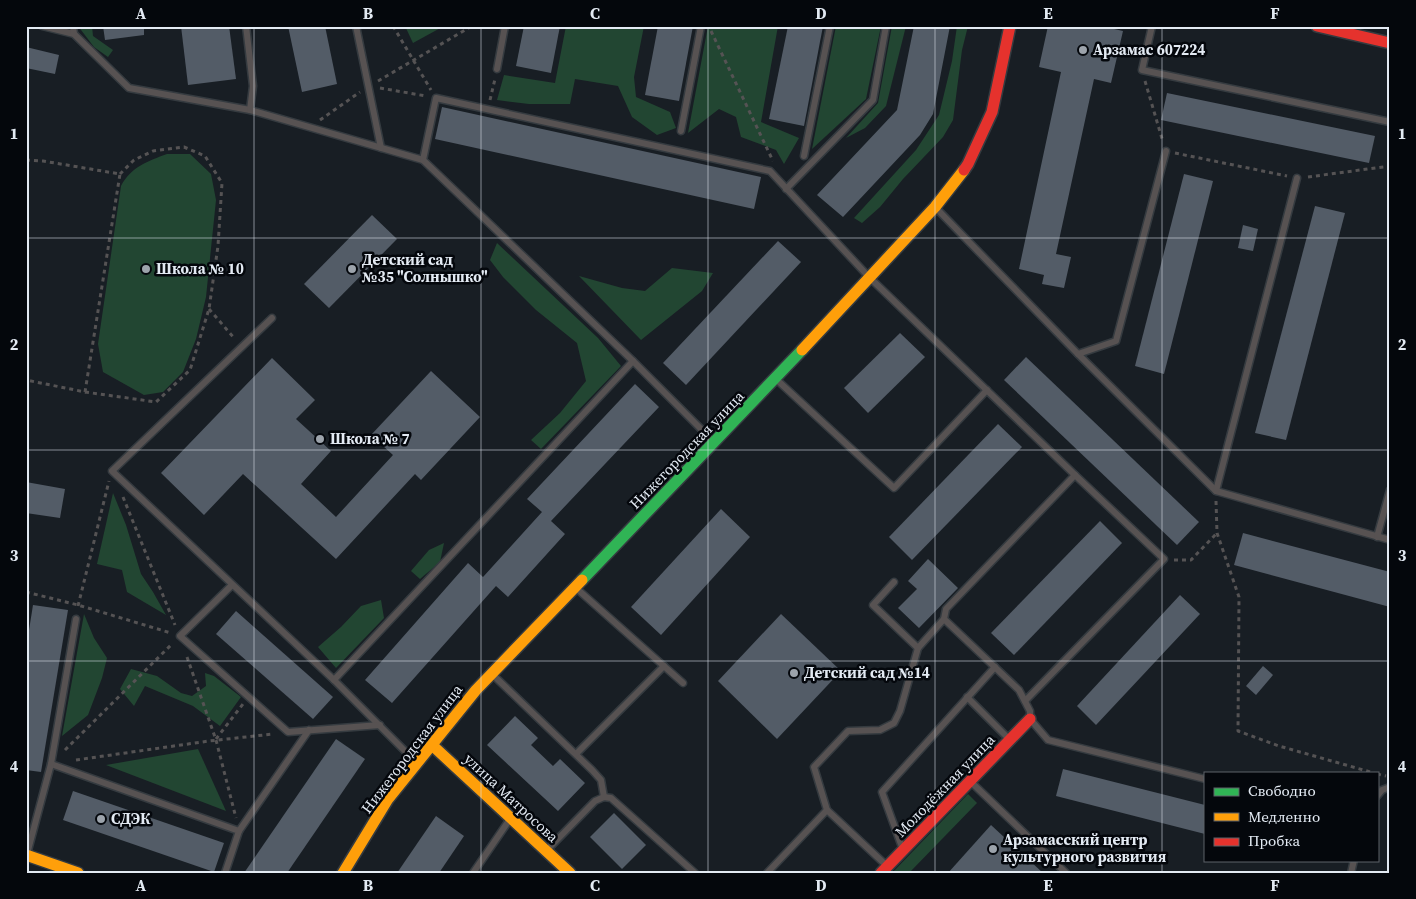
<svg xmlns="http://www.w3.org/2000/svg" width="1416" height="899" font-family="'Source Serif 4',serif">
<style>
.green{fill:#224632}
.building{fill:#535c67}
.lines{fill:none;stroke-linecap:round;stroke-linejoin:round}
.lane-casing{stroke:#353b40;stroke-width:9}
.fast-casing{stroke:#353b40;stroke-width:14}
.slow-casing{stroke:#353b40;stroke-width:14}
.jam-casing{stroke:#353b40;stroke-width:14}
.path{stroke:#555354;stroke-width:3;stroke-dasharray:4 4;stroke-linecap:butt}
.lane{stroke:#575252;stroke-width:6}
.fast{stroke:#30b455;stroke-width:11}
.slow{stroke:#ff9f0a;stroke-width:11}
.jam{stroke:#e5322d;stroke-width:11}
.grid{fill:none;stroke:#e3eaf3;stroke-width:1;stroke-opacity:0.55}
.poi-dot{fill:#9ca3ab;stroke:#04070c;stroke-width:2}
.labels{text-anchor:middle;stroke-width:5;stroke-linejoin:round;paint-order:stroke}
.poi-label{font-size:15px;font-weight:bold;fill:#e3eaf3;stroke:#04070c;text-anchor:start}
.street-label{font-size:15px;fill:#e3eaf3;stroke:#04070c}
.neatline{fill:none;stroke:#e3eaf3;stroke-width:2}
.grid-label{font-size:16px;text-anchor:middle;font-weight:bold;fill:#e3eaf3}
</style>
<rect width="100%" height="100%" fill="#181e24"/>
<!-- green -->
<g class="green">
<polygon points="78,26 92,26 93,36 113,50 108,57 94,47"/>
<polygon points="405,26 444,26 413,43"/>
<polygon points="566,26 644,26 634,77 636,97 670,112 676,128 657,135 632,117 618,86 575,79 570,104 529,104 497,100 504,75 555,83"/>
<polygon points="708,26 778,26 761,122 799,138 784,164 776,150 741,137 736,117 719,109 688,133"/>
<polygon points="836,26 881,26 866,99 812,149"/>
<polygon points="892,26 906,26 886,106 865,128 846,138 878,103"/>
<polygon points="957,26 968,26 962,50 953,120 943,137 903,179 880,207 862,223 854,218 916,150 939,115 952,61"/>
<path d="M167,154H190L211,174L216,200L206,297L196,339L183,372L163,392L144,395L103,372L98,344L121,186C131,167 148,161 167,154Z"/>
<polygon points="497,243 598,338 621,366 541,449 531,440 560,413 586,381 577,343 536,310 503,277 490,260"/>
<polygon points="672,268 713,273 702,291 641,340 579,276 622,288 645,291"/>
<polygon points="113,493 126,525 141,574 153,592 166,615 127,592 122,570 97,564"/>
<polygon points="444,543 440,562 420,579 411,571 429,550"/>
<polygon points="381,600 384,618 336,668 318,647 341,627 361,606"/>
<polygon points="84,614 94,638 107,658 102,678 88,715 62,736"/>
<polygon points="131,669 157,676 181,693 192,696 206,686 205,673 214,676 241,697 220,726 193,706 145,686 134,706 120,689"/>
<polygon points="198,749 226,811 106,765"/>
<polygon points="968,794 977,803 909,873 892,873"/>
</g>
<!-- building -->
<g class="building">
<polygon points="103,26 144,26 144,35 105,40"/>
<polygon points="181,26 229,26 236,79 188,85"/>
<polygon points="288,26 325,26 337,84 302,92"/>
<polygon points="524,26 560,26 551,73 516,66"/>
<polygon points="658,26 693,26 679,101 645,95"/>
<polygon points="788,26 823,26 804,126 769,119"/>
<polygon points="914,26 950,26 933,114 920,135 843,217 817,195 897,110"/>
<polygon points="1048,26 1101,26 1123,31 1111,83 1094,79 1056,254 1071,257 1064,288 1042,284 1044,275 1019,269 1061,72 1039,67"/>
<polygon points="26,47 59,55 55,74 26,68"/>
<polygon points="1167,93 1375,136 1369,163 1161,120"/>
<polygon points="442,107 761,177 754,209 435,139"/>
<polygon points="1184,174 1213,181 1164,374 1135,366"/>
<polygon points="1315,206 1345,213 1286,440 1255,433"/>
<polygon points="372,215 397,239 329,308 304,284"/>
<polygon points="1243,225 1258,229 1253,251 1238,248"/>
<polygon points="778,241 801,262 686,385 663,363"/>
<polygon points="900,333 925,357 868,413 844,388"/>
<polygon points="1026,357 1199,522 1177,545 1004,380"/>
<polygon points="272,358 315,400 296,419 331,451 301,484 336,517 393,455 371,435 431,371 480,417 421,480 415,474 336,559 243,474 204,515 161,473"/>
<polygon points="635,384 659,407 551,521 565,534 508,597 496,586 392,703 365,680 468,563 483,577 542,512 527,499"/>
<polygon points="998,424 1022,447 912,560 889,537"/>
<polygon points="26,482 65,489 60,518 26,513"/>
<polygon points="721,509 750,537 661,635 631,607"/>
<polygon points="1100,521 1122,543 1014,655 991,633"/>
<polygon points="1243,533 1390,572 1390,607 1234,565"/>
<polygon points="928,559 958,588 919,628 898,608 917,589 908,581"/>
<polygon points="1180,595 1200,614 1096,725 1077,706"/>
<polygon points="33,605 68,610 41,772 26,770 26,649"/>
<polygon points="236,611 333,697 313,719 216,634"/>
<polygon points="781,614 841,671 777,739 718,681"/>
<polygon points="1263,666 1273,675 1256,695 1246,686"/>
<polygon points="515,716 538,738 531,745 553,766 560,759 585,783 558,811 487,745"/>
<polygon points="336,739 365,759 287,873 244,873"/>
<polygon points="1063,769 1205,805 1205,834 1056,796"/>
<polygon points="73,791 224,843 214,872 63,820"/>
<polygon points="614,813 646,845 622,869 590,837"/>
<polygon points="436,816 464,836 439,873 397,873"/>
<polygon points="991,825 1043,873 948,873"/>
</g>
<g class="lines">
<!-- lane casing -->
<g class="lane-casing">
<g id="lane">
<polyline points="42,26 74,34 129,88 250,110"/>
<polyline points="73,26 74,34"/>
<polyline points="246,26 253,86 250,110 423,160 633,361 714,442"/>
<polyline points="356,26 381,148"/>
<polyline points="1152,26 1142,70 1390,122"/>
<polyline points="497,69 505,26"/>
<polyline points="681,131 701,26"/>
<polyline points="804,156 830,26"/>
<polyline points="423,160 436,98 770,171 869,277 1075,475 946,609 944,619 1019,690 1030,711 1030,719 1048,740 1205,779"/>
<polyline points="786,189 873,100 886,26"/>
<polyline points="936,208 1078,354 1216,491 1390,540"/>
<polyline points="272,318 112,471 334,680 416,762"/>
<polyline points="1078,354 1116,341 1166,151"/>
<polyline points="777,380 894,488 987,390"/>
<polyline points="1216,491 1297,178"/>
<polyline points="1377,537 1390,490"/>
<polyline points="894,582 873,605 918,648 944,619"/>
<polyline points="232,585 180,636 288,732 380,725"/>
<polyline points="576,588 683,683"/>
<polyline points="492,674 592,770 601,780 604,797"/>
<polyline points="334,680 633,361"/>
<polyline points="967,697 1009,739"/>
<polyline points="1025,701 1164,559 1075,475"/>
<polyline points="576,754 664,666"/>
<polyline points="51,764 239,831 225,873"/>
<polyline points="971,782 1066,873"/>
<polyline points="1377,796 1382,790 1390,787"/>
<polyline points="239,831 309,730"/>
<polyline points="902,847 882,792 995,667"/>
<polyline points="547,850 595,801 604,797 611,798 695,873"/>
<polyline points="27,854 51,764 76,619"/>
<polyline points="887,866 827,810 814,767 848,731 880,730 894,723 900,711 918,648"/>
<polyline points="473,873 510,819"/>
<polyline points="767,873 827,810"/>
<polyline points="1351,873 1354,860"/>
</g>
</g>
<!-- fast casing -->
<g class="fast-casing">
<polyline id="fast" points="582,580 802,350"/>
</g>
<!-- slow casing -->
<g class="slow-casing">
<g id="slow">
<polyline points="802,350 935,207 964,170"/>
<polyline points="432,745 570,873"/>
<polyline points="26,855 78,873"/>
<polyline points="343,873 388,799 476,690 582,580"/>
</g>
</g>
<!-- jam casing -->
<g class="jam-casing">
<g id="jam">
<polyline points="1317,26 1390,43"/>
<polyline points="964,170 968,164 992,112 1010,26"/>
<polyline points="881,873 1030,719"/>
</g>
</g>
<!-- path -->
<g class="path">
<polyline points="393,26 431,90"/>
<polyline points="711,31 773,161"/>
<polyline points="378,81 472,26"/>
<polyline points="1145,81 1163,142"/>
<polyline points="380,88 426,96"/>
<polyline points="490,100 495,79"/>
<polyline points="320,120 360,92"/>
<polyline points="1175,153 1287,176"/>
<polyline points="26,160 43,161 120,174 85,392 26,380"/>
<polyline points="1308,177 1390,166"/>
<polyline points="209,309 235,339"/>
<polyline points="85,392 156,402 190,370 209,309 218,246 222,183 205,156 184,147 153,151 134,160 120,174"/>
<polyline points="123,497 175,625"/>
<polyline points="1216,501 1217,533 1239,597 1238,731 1279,746 1374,773"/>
<polyline points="1174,560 1191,560 1217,533"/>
<polyline points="26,592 78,605 171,633"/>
<polyline points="78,606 109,481"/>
<polyline points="187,657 216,740 236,818"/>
<polyline points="216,739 243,704"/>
<polyline points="65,750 173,643"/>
<polyline points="76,760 209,741 273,734"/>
<polyline points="1377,774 1386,776"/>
</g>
<!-- lane -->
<use href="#lane" class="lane"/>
<!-- fast -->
<use href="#fast" class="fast"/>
<!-- slow -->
<use href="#slow" class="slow"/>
<!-- jam -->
<use href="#jam" class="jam"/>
</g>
<!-- grid -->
<path class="grid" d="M254,26V873M481,26V873M708,26V873M935,26V873M1162,26V873M26,238H1390M26,450H1390M26,661H1390"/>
<!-- markers -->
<g class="poi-dot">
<circle cx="1083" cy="50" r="5"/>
<circle cx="146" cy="269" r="5"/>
<circle cx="352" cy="269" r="5"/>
<circle cx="320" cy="439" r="5"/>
<circle cx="794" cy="673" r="5"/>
<circle cx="101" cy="819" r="5"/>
<circle cx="993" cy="849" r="5"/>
</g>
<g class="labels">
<!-- poi labels -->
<g class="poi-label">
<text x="1093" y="55">Арзамас 607224</text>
<text x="362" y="265">Детский сад<tspan x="362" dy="17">№35 "Солнышко"</tspan></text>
<text x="156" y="274">Школа № 10</text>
<text x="330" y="444">Школа № 7</text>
<text x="804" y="678">Детский сад №14</text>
<text x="111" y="824">СДЭК</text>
<text x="1003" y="845">Арзамасский центр<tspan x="1003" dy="17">культурного развития</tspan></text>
</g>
<!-- street labels -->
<g class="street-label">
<text transform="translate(687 450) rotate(-46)" y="5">Нижегородская улица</text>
<text transform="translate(412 749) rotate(-53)" y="5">Нижегородская улица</text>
<text transform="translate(945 786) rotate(-46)" y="5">Молодёжная улица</text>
<text transform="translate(511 798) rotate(43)" y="5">улица Матросова</text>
</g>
</g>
<!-- border -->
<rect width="1416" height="899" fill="none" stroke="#04070c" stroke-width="55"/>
<!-- legend -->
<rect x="1204" y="772" width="175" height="90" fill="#04070c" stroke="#5d6268"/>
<rect x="1214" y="788" width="25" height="8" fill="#30b455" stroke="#5d6268"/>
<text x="1248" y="796" font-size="15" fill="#e3eaf3">Свободно</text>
<rect x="1214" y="813" width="25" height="8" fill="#ff9f0a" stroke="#5d6268"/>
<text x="1248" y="822" font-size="15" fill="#e3eaf3">Медленно</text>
<rect x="1214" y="838" width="25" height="8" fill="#e5322d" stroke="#5d6268"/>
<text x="1248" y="846" font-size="15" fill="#e3eaf3">Пробка</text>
<rect x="28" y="28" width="1360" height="844" class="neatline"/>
<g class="grid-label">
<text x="141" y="19">A</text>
<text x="368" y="19">B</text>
<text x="595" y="19">C</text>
<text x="821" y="19">D</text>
<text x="1048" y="19">E</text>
<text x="1275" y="19">F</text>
<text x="14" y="139">1</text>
<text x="1402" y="139">1</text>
<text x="14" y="350">2</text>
<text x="1402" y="350">2</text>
<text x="14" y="561">3</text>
<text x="1402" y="561">3</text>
<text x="14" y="772">4</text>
<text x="1402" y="772">4</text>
<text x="141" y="891">A</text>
<text x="368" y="891">B</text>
<text x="595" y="891">C</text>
<text x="821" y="891">D</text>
<text x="1048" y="891">E</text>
<text x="1275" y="891">F</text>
</g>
</svg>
